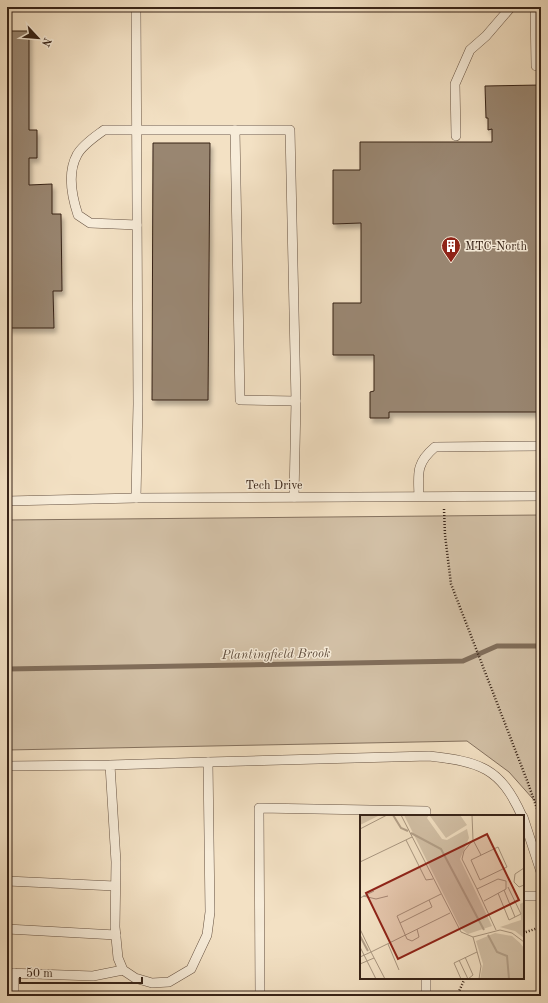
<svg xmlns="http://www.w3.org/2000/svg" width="548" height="1003" font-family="'Old Standard TT',serif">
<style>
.green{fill:#d3c1a7;stroke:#85725f}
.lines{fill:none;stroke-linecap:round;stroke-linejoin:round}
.stream{stroke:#816e5b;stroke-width:5}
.building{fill:#998671;stroke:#372317;filter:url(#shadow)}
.service-casing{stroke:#665242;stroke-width:10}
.path{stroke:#372317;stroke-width:2.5;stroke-dasharray:1 2;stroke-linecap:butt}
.service{stroke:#f7ecd9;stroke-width:9}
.labels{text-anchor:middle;stroke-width:3;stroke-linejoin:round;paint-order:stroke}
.poi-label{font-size:12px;fill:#372317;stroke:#f7ecd9;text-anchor:start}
.street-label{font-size:12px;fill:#372317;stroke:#f7ecd9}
.water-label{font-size:13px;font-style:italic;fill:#624f3f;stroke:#f7ecd9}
.inset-river{fill:none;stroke:#b3a089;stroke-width:2}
.inset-road{fill:none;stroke:#a8957f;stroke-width:1}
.view{fill:#8f2418;fill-opacity:0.15;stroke:#8f2418;stroke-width:2}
.inset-edge{fill:none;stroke:#372317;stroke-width:2}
</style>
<defs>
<filter id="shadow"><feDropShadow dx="2.5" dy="4.5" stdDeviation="2" flood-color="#0004"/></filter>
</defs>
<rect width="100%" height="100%" fill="#f3e1c4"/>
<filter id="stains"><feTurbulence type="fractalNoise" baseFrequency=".005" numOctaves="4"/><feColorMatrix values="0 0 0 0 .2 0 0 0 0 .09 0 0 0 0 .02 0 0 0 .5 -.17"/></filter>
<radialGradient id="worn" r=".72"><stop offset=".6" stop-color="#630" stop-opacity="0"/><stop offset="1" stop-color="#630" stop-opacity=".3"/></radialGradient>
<!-- green -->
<polygon class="green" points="541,515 541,808 509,772 467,741 7,750 7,520"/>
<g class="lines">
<!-- stream -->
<polyline class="stream" points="7,669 463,661 497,646 541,646"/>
</g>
<!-- building -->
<g class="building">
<polygon points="7,31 29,31 29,130 37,130 37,158 29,158 29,185 52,184 52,214 61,214 62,291 53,291 54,328 7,328"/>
<polygon points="541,85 541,412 389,412 389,418 370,418 370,392 374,391 374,355 333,355 333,303 361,303 361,223 333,224 333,170 360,170 360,142 492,142 492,129 488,130 488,118 486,118 485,86"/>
<polygon points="153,143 210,143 208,400 152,400"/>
</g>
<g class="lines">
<!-- service casing -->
<g class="service-casing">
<g id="service">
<polyline points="136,7 138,404 136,498"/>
<polyline points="535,7 536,66"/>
<polyline points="235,130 240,400 296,401"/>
<polyline points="456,136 455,84 470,50 486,36 511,7"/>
<path d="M137,225L90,223L78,215C72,197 67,173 77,155C82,145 96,136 104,130H290L296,401L294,497"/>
<path d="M419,496C418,473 416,463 435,447L541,446"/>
<polyline points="7,501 136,498 541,496"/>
<path d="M208,762L429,756C480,762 500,767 522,816"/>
<polyline points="7,766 110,765 208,762 210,912 207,935 191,969 169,982 152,983 135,978 123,970 118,958 115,927 116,862 110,765"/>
<polyline points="523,817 541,872"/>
<polyline points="7,881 115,886"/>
<polyline points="523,896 541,896"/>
<polyline points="7,929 116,935"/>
<polyline points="7,973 93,976 123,970"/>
<polyline points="426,978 426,996"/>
<polyline points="14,996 14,973"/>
<polyline points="260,996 259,808 426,811 426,816"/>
</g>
</g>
<!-- path -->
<g class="path">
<polyline points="444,509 445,535 451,584 528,783 541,820"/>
<polyline points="523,933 541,927"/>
<polyline points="457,996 465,978"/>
</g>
<!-- service -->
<use href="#service" class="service"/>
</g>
<!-- icons -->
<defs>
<g id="building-pin" transform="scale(1)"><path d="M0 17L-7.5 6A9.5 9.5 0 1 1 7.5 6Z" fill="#8f2418" stroke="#f7ecd9"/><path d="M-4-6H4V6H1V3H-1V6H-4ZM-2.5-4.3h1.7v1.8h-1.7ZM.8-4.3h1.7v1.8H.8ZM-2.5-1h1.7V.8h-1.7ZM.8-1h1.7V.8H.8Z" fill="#fff"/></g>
</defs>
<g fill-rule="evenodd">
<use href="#building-pin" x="451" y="246"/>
</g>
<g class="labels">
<!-- poi labels -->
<g class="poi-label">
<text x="465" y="250">MTC-North</text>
</g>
<!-- street labels -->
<g class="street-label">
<text x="274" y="489">Tech Drive</text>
</g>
<!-- water labels -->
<g class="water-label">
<text transform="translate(276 653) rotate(-1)" y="5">Plantingfield Brook</text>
</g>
</g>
<!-- overview -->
<g transform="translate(360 815)">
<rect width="164" height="164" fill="#f3e1c4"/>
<path d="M0,0H20L0,10ZM44,0H69L67,3L82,24L87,25L107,14L109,23L100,44L132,111L108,119L101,114ZM100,0L107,10L86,23L70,1ZM164,87V123L155,116L140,112L161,105L160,89ZM135,118L152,121L160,128L164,133V164H120L123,149L116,126Z" fill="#d3c1a7"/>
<path class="inset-river" d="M33,0L41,13L48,16M51,18L81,34L124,115M128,120L137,137L147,141L149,164M0,121L8,136"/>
<path class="inset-road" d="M41,0L101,117L113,122L140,115L152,118L164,127M112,0L113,25L104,36L102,44L117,74M0,14L27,0M46,25L66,65L73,64M113,25L121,40M138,32L147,52L120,65L111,45ZM0,47L52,22M164,53L155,59L154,67L159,72L164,70M144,75L155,102M138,78L149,105L161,99L148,72M3,81L16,84L28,81M0,83L14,76M124,86L146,74V66L138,64L117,74L136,115M40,108L72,92L69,85M0,114L11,137L0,142M57,114L59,122L52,126L47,124L37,101L81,79M113,122L121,151L119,164M28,129L39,155M0,132L16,164M105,142L113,160L108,164M99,145L108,164M0,149L14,143M25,164L11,137L90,98M101,164L94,148L117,137"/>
<path class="view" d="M127,19L159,85L38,144L6,78Z"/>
<rect width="164" height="164" class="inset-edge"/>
</g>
<!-- margin -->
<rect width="548" height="1003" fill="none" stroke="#f3e1c4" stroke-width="24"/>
<rect x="8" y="8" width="532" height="987" fill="none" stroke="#372317" stroke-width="2"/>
<rect x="12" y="12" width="524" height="979" fill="none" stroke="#372317"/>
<!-- north arrow -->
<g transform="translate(38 38) rotate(116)" stroke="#f7ecd9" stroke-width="3" paint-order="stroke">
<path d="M0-3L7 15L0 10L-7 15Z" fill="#372317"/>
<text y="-6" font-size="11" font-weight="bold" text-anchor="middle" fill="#372317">N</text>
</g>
<!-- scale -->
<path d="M20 977v6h122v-6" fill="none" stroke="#372317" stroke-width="2"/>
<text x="26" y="977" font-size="12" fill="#372317" stroke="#f7ecd9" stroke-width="3" paint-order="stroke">50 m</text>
<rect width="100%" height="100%" filter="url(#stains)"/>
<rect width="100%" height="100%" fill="url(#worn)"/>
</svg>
